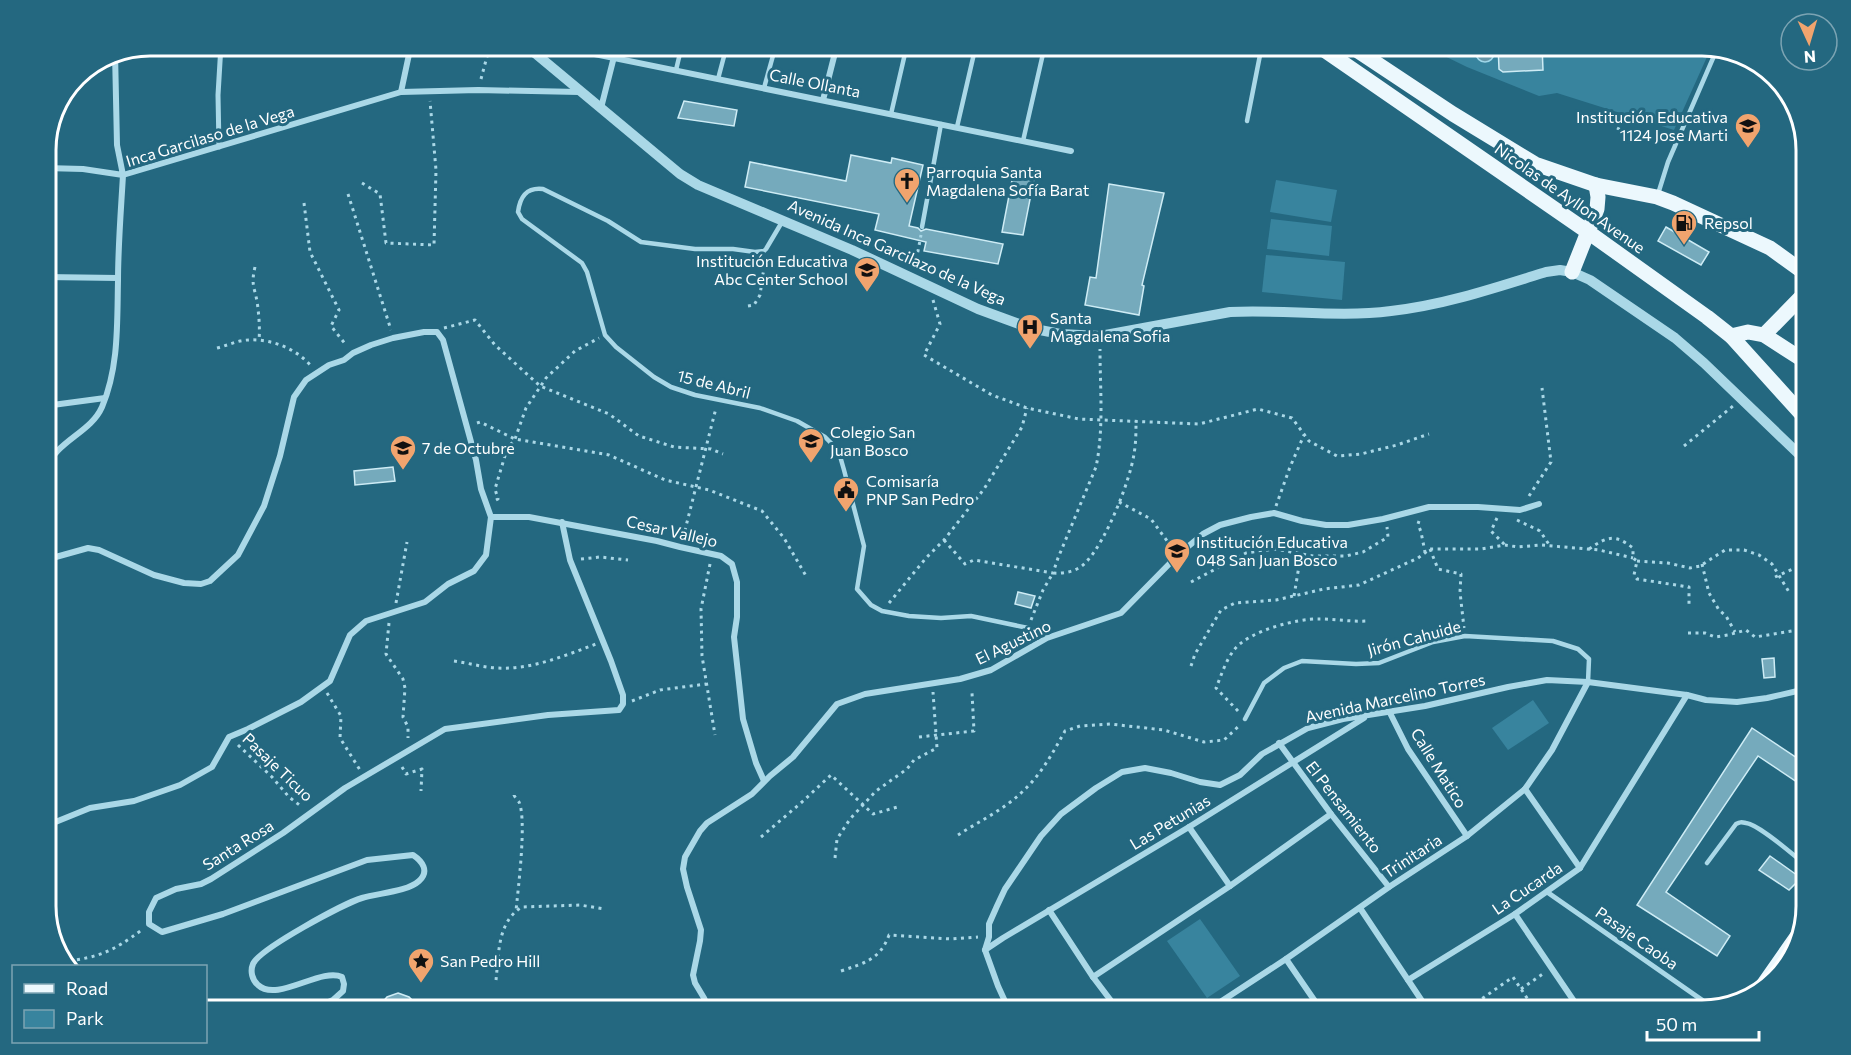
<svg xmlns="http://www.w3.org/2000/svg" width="1851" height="1055" font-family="Commissioner,sans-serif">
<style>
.green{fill:#38849e}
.water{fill:#6796a7;stroke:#9fd6e8;stroke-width:1.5}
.building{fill:#75aabc;stroke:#ceecf5;stroke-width:1.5}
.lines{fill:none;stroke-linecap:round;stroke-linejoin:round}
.path{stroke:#aad8e7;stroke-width:3;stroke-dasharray:3 4.5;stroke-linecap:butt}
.service{stroke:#aad8e7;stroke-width:4.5}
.pedestrian{stroke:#aad8e7;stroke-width:5}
.minor{stroke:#aad8e7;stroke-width:6}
.tertiary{stroke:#aad8e7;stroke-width:10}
.primary{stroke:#ecf8fd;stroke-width:15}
.labels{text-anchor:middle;stroke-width:6;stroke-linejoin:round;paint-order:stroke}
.street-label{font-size:16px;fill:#fff;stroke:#246880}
.poi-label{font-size:16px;fill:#fff;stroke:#246880;text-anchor:start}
.rim{fill:none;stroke:#fff;stroke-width:3}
</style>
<rect width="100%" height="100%" fill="#246880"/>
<!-- green -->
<g class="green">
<polygon points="1422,45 1701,45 1711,48 1674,130 1557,93 1539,96 1467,67"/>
<polygon points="1276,180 1337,190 1331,222 1270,212"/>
<polygon points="1271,219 1332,226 1329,256 1267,249"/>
<polygon points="1266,255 1345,262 1342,300 1262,292"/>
<polygon points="1533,700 1549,723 1508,750 1492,728"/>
<polygon points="1200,919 1240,976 1207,998 1167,941"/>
</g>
<!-- water -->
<circle class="water" cx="1485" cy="53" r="9"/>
<!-- building -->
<g class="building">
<polygon points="1498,45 1542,45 1543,70 1503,72 1499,69"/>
<polygon points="684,101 737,110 734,126 678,118"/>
<polygon points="851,155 891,163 892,158 923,165 909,226 918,228 921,231 926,229 1003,244 998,264 924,251 926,242 875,230 879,214 745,187 750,162 846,181"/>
<polygon points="1013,175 1034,179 1023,235 1002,232"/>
<polygon points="1109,184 1164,193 1142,285 1144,286 1139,315 1085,305 1090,277 1096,278"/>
<polygon points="1666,227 1709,252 1701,265 1658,241"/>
<polygon points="393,467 395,481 355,485 354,471"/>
<polygon points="1018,592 1035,596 1031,608 1015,604"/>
<polygon points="1774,658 1775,677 1764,678 1762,659"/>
<polygon points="1752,728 1806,764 1806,788 1758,756 1666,892 1730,936 1717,956 1637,905"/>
<polygon points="1770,856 1801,878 1789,890 1759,870"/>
<polygon points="398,993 409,997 413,1001 417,1010 376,1010 387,997"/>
</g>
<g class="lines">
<!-- path -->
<g class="path">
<polyline points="481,79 490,45"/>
<polyline points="1617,128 1638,138"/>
<polyline points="362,183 380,194 386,243 434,245 436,170 430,101"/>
<polyline points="348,194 391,330"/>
<polyline points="304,203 310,252 339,310 331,326 346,345"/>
<path d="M255,267C251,284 254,286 257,301C259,315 260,328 259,341"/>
<polyline points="915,267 921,235"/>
<polyline points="933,300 940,324 924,355 992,395 1027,408 1079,419 1199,424 1258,409 1292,418 1309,441 1337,456 1361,454 1397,445 1429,434"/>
<polyline points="748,306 754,305 760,295 765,260"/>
<polyline points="444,328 475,320 495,345 540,386 609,414 639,436 674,447 711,449 723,454"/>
<path d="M217,348C225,346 232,343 240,341C265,336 295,347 311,366"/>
<polyline points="477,423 480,422 515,439 609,455 665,480 709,490 762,511 784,538 806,576"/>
<polyline points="1684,446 1733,406"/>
<polyline points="1529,496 1551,462 1542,388"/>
<polyline points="496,500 498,499 495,489 507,449 515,439 526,408 546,378 575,351 599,338"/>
<polyline points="1119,502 1151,519 1173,549"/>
<polyline points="1276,506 1290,467 1304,435"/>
<polyline points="1497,518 1491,531 1505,545"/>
<polyline points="1517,520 1540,531 1550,546"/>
<polyline points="1419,521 1418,524 1421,532 1425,552"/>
<polyline points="683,538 716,408"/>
<path d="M944,540L965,564L974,560L1053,573L1058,558L1096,467C1104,429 1100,388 1100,349"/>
<polyline points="1430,549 1438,569 1461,574 1460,592 1464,628"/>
<path d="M1589,549C1608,536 1615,534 1633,548V558L1637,561L1634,575L1637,579L1689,587V608"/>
<polyline points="581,559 600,557 628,560"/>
<polyline points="1637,561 1668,563 1690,568 1700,566 1725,550 1744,550 1759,555 1772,564 1789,592"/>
<polyline points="710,564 701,609 702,656 715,735"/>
<polyline points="1702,564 1709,593 1719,610 1726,616 1735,632"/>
<polyline points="1775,577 1806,563"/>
<polyline points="1191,582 1246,553 1275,549 1313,556 1346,556 1363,552 1388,537 1387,527"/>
<polyline points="1294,596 1301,554"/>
<polyline points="396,603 407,542"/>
<polyline points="889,603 926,558 944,540 984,489 1022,427 1027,408"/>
<path d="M1031,620L1043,590L1053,573C1065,574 1079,571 1087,561C1106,541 1130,481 1134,454C1136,443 1136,431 1136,421"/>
<polyline points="389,623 386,654 403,679 405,688 403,717 408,727 408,738"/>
<polyline points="1688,633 1705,633 1715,637 1728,635 1746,630 1755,637 1792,631"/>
<path d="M454,661C468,663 482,667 496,668C531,670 564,656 596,644"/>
<polyline points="1191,666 1195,654 1221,610 1235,603 1276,600 1324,589 1359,585 1418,558 1430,549 1481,549 1505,545 1518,547 1541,545 1599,550 1633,558"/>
<polyline points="327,693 341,716 340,738 360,770"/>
<polyline points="632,701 660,690 706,684"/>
<path d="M1238,711L1216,688C1221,676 1226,660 1234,650C1248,631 1298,618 1320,619C1336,619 1351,622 1367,621"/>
<polyline points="919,737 974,731 972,693"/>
<polyline points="238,745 272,777 289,797 302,807"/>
<polyline points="402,767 406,774 422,769 421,791"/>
<path d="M514,795C514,796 519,802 519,802C527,820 518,889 516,911"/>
<path d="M958,835C978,822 1003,810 1021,793C1041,775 1052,754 1065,731L1080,726L1110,724L1164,730L1204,742L1224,740L1240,725"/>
<polyline points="761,837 802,802 831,775 873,814 901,806"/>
<polyline points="835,858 837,839 850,819 876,791 907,769 914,760 937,748 933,692"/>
<path d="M62,962C100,957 112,952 143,929"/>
<path d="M841,971C864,963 880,960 889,935L951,939L978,937"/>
<path d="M496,980C499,954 497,922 522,907L580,905L604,909"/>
<polyline points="1521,989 1544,973"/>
<polyline points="1470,1007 1513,977 1529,1001 1517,1010"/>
</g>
<!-- service -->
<g class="service">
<polyline points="676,70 682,45"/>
<polyline points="718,79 727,45"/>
<polyline points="764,88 776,45"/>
<polyline points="891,114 907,45"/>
<polyline points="1247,121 1262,45"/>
<polyline points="957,127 976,45"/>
<polyline points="1023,141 1045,45"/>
<polyline points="1658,194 1668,162 1717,49"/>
<path d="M782,222L766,249L764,251L755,252L733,249H695L641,242L608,221L543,189C526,187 520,197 518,212L522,219L582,263L587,272L605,335L616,347L654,377L671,387L695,395L760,408L797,421L825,437L834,446L840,456L844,470L864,546L857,589L871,605L882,611L909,616L941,618L971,616L1028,628L1047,638"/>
<polyline points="922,227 941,124"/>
<polyline points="1245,719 1264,683 1284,668 1302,661 1356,664 1379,663 1433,642 1465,636 1553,641 1578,649 1589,659 1588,682"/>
<path d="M1707,863L1736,824C1740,822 1741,822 1746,823C1760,825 1793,855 1806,865"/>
</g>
<!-- pedestrian -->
<g class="pedestrian">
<polyline points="219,147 218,95 221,45"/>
<polyline points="1547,892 1712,1007"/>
</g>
<!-- minor -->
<g class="minor">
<polyline points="526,47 542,46 560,47 1071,151"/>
<polyline points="401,92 411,45"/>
<polyline points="823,100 837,45"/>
<polyline points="601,108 617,45"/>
<polyline points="45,168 83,169 123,175 117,145 115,52"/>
<polyline points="45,277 118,278"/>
<polyline points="45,406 105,398"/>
<path d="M45,471C56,440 90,434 102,407C119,367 117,323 118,281C118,246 121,210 123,175L401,92L478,90L579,92"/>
<polyline points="491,517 529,517 657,541 680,547 721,556 732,564 737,582 737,617 734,637 743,719 756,763 764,781"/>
<polyline points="45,560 88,548 99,550 154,575 184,583 201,584 210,581 238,555 264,506 280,456 294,397 306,380 329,365 344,360 353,353 371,345 393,338 424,332 437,332 443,340 476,460 481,489 491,517 486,555 474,571 448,584 425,602 366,621 350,635 330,681 301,702 248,729 229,737 212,767 180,785 134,801 90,808 53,823 45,824"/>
<polyline points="1390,713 1408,749 1467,836"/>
<polyline points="1279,743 1331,814 1389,887"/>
<polyline points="1525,789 1580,868"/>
<polyline points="1189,827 1230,886"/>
<polyline points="1360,908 1428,1010"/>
<polyline points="1049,910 1093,977 1118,1010"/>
<polyline points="1515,914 1580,1010"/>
<polyline points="985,950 1003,938 1189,827 1364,718"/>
<polyline points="1286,959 1321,1010"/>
<polyline points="1093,977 1230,886 1331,814"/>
<polyline points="1408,980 1515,914 1580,868 1687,695"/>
<path d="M310,1010L333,1000L343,991L344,984L342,977C321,967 277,1003 258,985C252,980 250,971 253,964C259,949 345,903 362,898C378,893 407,892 419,881C430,871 422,861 413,855L367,860L223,914L162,932L149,924V912L156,898L176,889L201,884L211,879L283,833L345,788L445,729L548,715L619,710L623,704V695L611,661L570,560L562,522"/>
<polyline points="709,1010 704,998 695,983 693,975 700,941 701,930 687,887 683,869 685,857 700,831 707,823 752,794 770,776 793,757 837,704 865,694 960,679 991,670 1047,638 1121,613 1178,555 1203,534 1220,525 1251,517 1274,513 1302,521 1326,525 1348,525 1383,519 1429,507 1478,507 1520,510 1539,504"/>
<polyline points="1009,1010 998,986 985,950 989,937 989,924 997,906 1005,889 1041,836 1061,814 1096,788 1122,772 1145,768 1171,773 1200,782 1220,785 1240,775 1262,754 1308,728 1343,719 1425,706 1508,687 1547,680 1588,682 1687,695 1706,700 1737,702 1767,698 1806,689"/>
<polyline points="1208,1010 1286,959 1389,887 1467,836 1525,789 1552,750 1588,682"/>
</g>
<!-- tertiary -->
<path class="tertiary" d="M517,45L526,47L536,54L680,174L698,185L852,250L978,309L1030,328L1060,334L1100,336L1230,312C1283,309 1337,318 1391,311C1444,305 1495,288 1546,272L1560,270L1572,272L1590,280L1675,338L1704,363L1806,461"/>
<!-- primary -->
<g class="primary">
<polyline points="1317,45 1588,232 1707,317 1731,336 1806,419"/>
<polyline points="1349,45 1453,114 1535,164 1596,185 1657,197 1673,203 1770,248 1806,274"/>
<polyline points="1572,272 1597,209 1598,197 1596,185"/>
<polyline points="1764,335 1806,292"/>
<polyline points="1731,336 1748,332 1764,335 1806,362"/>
<polyline points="1761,988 1798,935"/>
</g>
</g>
<!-- icons -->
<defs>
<g id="school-pin" transform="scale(1.35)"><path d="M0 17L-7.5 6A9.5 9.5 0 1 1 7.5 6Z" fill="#f1a46e" stroke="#246880"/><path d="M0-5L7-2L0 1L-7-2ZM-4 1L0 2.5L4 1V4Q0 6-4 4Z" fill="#111"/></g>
<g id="church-pin" transform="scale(1.35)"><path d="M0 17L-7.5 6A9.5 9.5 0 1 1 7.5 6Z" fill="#f1a46e" stroke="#246880"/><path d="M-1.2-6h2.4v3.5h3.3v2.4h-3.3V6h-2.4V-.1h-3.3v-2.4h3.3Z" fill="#111"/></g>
<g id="fuel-pin" transform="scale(1.35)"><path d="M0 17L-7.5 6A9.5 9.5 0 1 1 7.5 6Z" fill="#f1a46e" stroke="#246880"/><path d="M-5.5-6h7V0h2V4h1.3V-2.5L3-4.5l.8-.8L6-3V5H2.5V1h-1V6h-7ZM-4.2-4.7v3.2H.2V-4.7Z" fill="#111"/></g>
<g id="hospital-pin" transform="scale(1.35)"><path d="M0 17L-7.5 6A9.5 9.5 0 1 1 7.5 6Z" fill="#f1a46e" stroke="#246880"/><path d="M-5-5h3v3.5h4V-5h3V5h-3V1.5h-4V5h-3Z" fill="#111"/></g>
<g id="civic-pin" transform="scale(1.35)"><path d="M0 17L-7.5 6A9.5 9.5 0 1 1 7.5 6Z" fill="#f1a46e" stroke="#246880"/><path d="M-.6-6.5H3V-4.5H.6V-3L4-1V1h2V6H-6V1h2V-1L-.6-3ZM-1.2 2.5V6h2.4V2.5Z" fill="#111"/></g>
<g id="sight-pin" transform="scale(1.35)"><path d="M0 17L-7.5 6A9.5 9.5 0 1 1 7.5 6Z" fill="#f1a46e" stroke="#246880"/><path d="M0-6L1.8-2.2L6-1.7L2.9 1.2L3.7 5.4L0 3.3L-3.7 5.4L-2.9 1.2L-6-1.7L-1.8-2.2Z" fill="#111"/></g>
</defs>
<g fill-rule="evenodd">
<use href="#school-pin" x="1748" y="126"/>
<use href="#church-pin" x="907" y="181"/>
<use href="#fuel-pin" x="1684" y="223"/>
<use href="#school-pin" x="867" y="270"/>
<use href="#hospital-pin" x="1030" y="327"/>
<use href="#school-pin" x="811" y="441"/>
<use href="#school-pin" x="403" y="448"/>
<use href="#civic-pin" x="846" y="490"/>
<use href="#school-pin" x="1177" y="551"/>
<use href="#sight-pin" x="421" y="961"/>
</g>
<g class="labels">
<!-- street labels -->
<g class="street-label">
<text transform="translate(815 83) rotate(11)" y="6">Calle Ollanta</text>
<text transform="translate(210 136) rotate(-17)" y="6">Inca Garcilaso de la Vega</text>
<text transform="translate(1570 198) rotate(35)" y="6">Nicolas de Ayllon Avenue</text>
<text transform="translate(897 252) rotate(24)" y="6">Avenida Inca Garcilazo de la Vega</text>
<text transform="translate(714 384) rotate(14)" y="6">15 de Abril</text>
<text transform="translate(672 531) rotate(13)" y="6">Cesar Vallejo</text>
<text transform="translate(1414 638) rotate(-15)" y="6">Jirón Cahuide</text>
<text transform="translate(1013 642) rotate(-26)" y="6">El Agustino</text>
<text transform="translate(1395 698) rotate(-12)" y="6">Avenida Marcelino Torres</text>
<text transform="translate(278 767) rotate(44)" y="6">Pasaje Ticuo</text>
<text transform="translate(1439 768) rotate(58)" y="6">Calle Matico</text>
<text transform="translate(1344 807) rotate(52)" y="6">El Pensamiento</text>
<text transform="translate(1170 822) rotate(-31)" y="6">Las Petunias</text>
<text transform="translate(238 845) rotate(-32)" y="6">Santa Rosa</text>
<text transform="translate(1412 856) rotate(-33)" y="6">Trinitaria</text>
<text transform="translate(1527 888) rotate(-34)" y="6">La Cucarda</text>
<text transform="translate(1637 938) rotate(35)" y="6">Pasaje Caoba</text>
</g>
<!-- poi labels -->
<g class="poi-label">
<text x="1728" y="123" text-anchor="end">Institución Educativa<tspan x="1728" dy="18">1124 Jose Marti</tspan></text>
<text x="926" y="178">Parroquia Santa<tspan x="926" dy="18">Magdalena Sofía Barat</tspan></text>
<text x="1704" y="229">Repsol</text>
<text x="848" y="267" text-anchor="end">Institución Educativa<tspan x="848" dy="18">Abc Center School</tspan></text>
<text x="1050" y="324">Santa<tspan x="1050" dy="18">Magdalena Sofia</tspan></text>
<text x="830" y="438">Colegio San<tspan x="830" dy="18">Juan Bosco</tspan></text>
<text x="422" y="454">7 de Octubre</text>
<text x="866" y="487">Comisaría<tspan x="866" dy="18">PNP San Pedro</tspan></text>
<text x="1196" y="548">Institución Educativa<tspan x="1196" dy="18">048 San Juan Bosco</tspan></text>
<text x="440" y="967">San Pedro Hill</text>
</g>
</g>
<!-- crop -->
<path d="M0 0H1851V1055H0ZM150 56H1702A94 94 0 0 1 1796 150V906A94 94 0 0 1 1702 1000H150A94 94 0 0 1 56 906V150A94 94 0 0 1 150 56Z" fill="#246880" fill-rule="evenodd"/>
<path class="rim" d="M150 56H1702A94 94 0 0 1 1796 150V906A94 94 0 0 1 1702 1000H150A94 94 0 0 1 56 906V150A94 94 0 0 1 150 56Z"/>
<!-- legend -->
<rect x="12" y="965" width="195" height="78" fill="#246880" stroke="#7ca4b3" stroke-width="1.5"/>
<rect x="24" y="984" width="30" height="9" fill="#ecf8fd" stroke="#7ca4b3" stroke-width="1.5"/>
<text x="66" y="995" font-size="18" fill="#ffffff">Road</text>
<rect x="24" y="1010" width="30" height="18" fill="#38849e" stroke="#7ca4b3" stroke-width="1.5"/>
<text x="66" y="1025" font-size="18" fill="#ffffff">Park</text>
<!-- north arrow -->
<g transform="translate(1809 42) rotate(176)"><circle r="28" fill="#246880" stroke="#7ca4b3" stroke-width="1.5"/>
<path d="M0-4.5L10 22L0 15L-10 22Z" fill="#f1a46e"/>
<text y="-9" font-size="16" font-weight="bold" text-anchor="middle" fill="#ffffff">N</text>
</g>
<!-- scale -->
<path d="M1647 1031v9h112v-9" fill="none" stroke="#ffffff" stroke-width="3"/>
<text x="1656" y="1031" font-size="18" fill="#ffffff" stroke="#246880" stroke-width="4.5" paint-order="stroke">50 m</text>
</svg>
